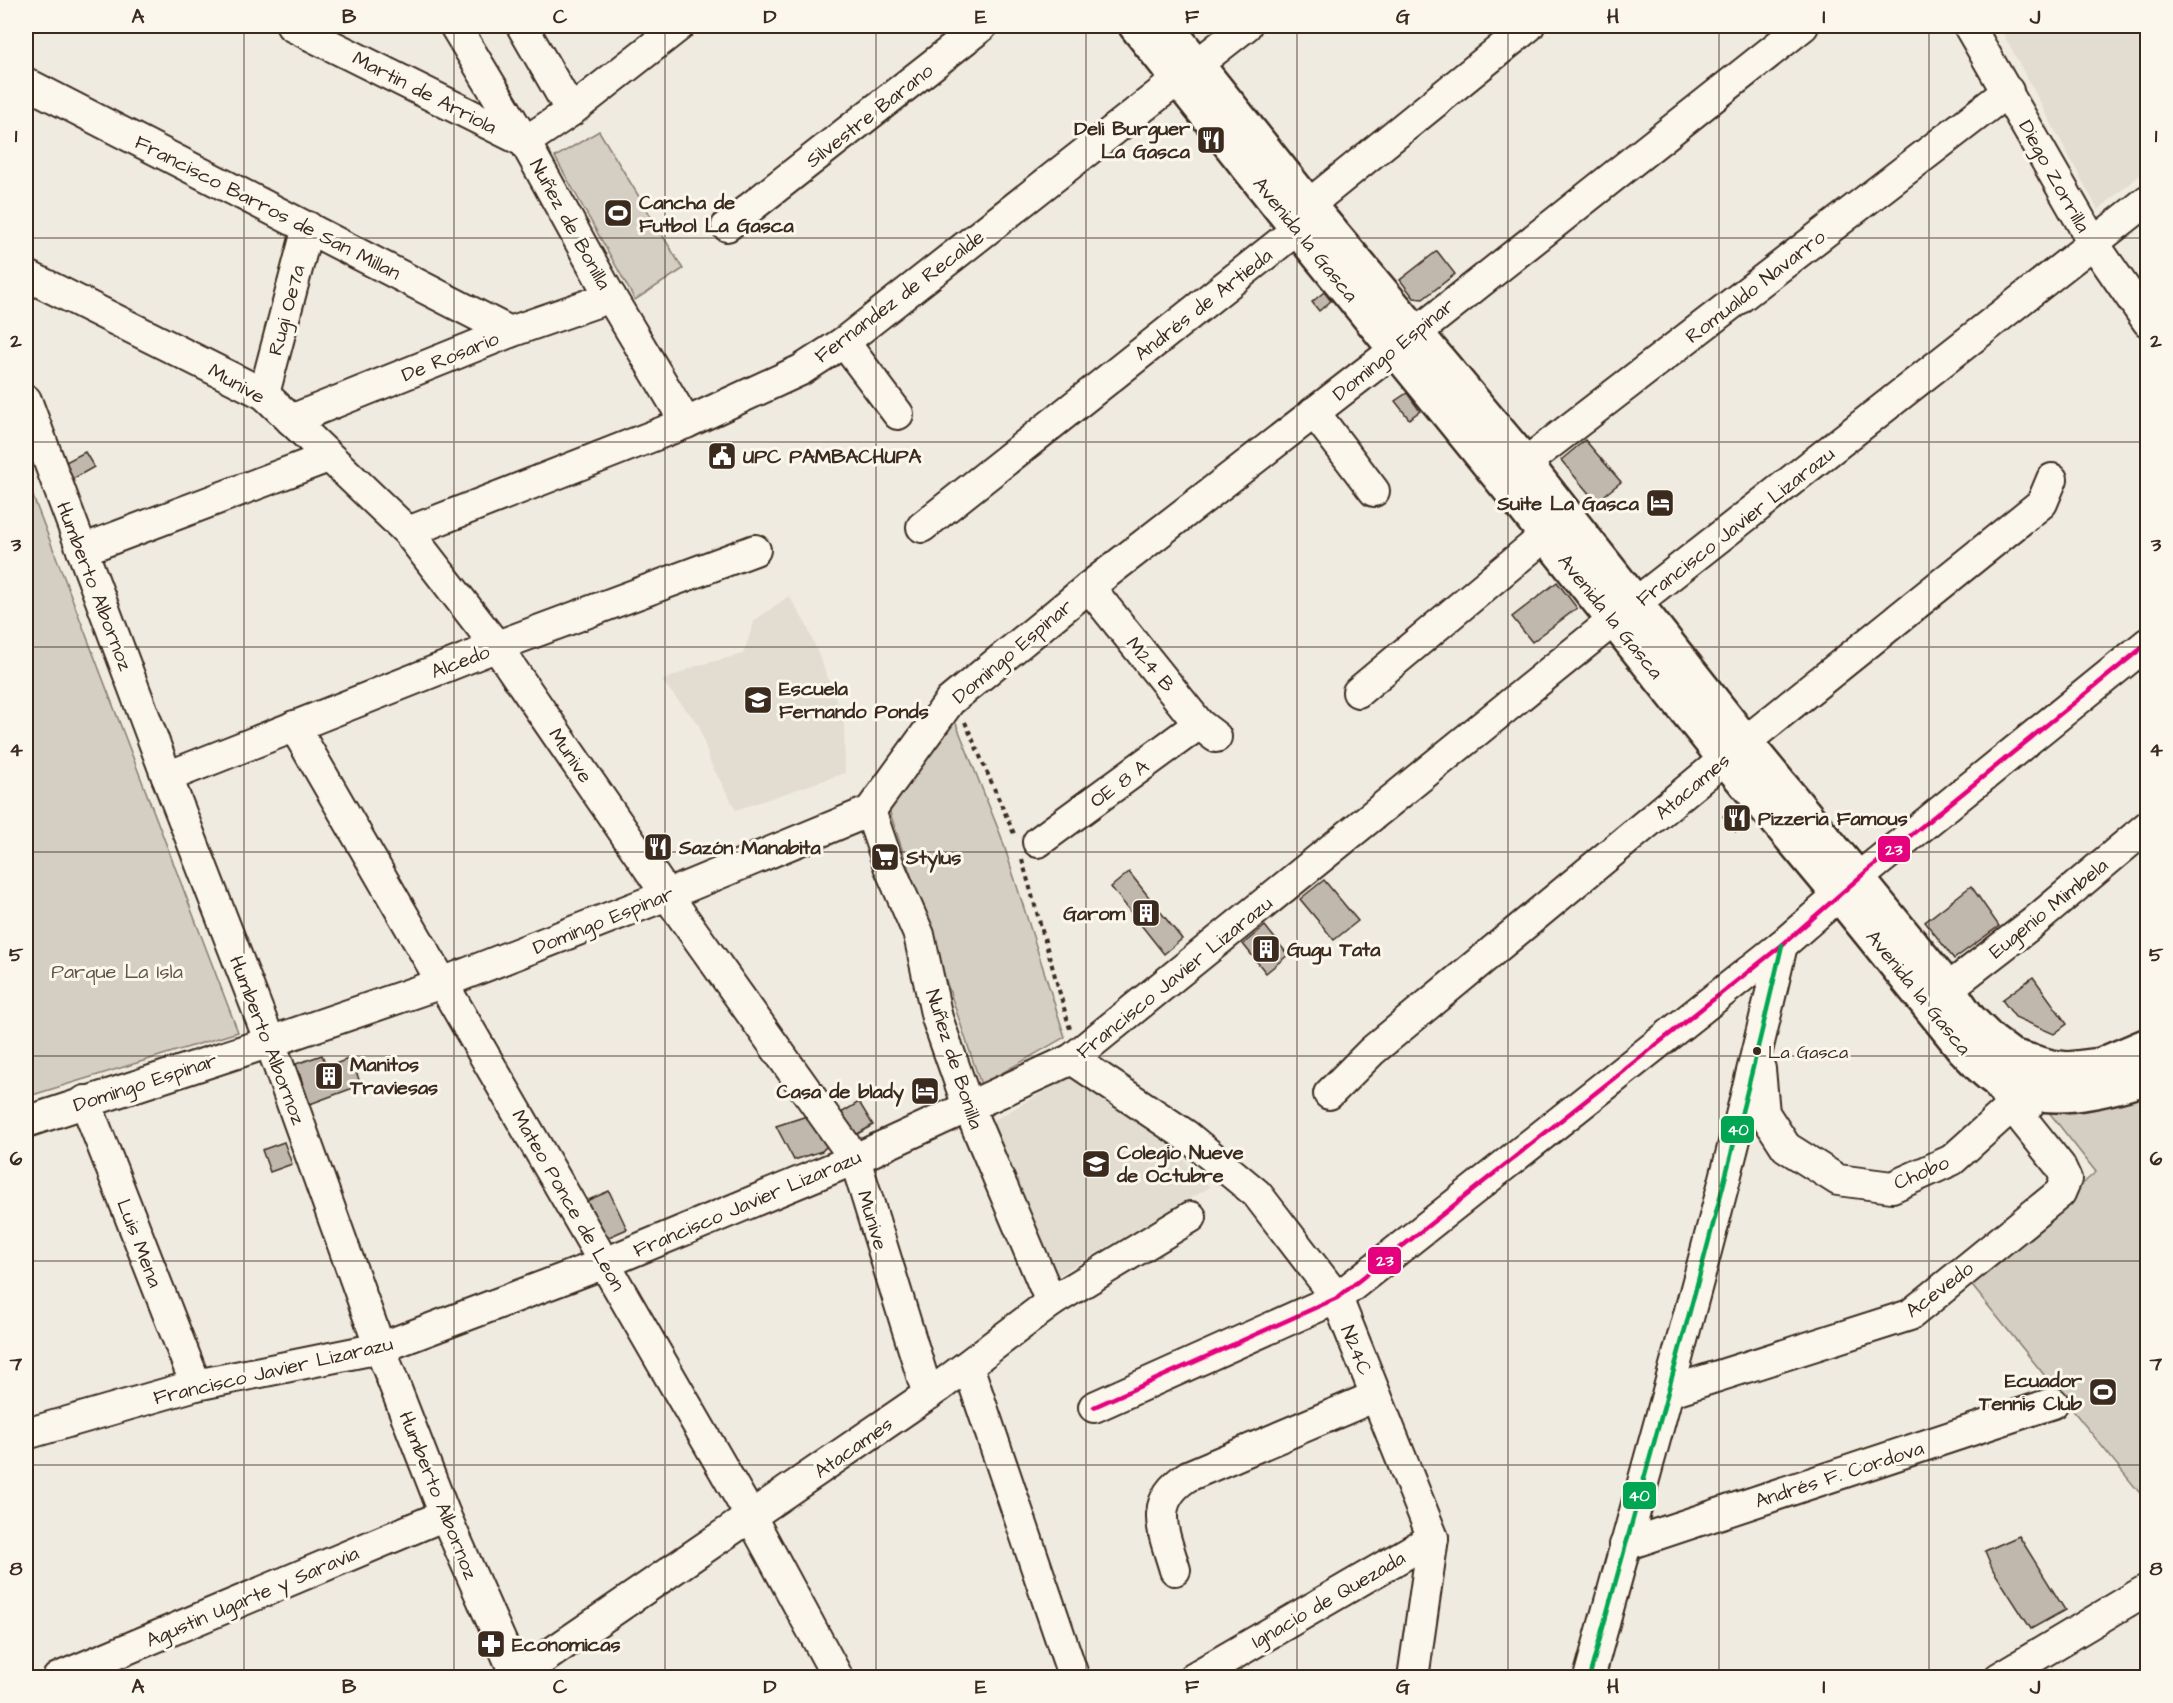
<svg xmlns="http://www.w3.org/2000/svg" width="2173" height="1703" font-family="'Architects Daughter',sans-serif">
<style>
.built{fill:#e2dcd1}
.green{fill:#d5cec3;stroke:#887c70;stroke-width:1.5}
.building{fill:#c0b8ad;stroke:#3b2a1e;stroke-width:1.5}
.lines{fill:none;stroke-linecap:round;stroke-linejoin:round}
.minor-casing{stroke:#3b2a1e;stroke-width:34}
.major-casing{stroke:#3b2a1e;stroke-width:38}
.path{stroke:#3b2a1e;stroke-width:4;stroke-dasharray:4.5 4.5;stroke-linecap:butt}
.minor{stroke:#fbf7ec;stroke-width:30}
.major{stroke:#fbf7ec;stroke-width:33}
.bus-1-casing{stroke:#fbf7ec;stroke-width:9}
.bus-2-casing{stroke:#fbf7ec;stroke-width:9}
.bus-1{stroke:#e5007d;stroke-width:4.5}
.bus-2{stroke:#00a651;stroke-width:4.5}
.grid{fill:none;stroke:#3b2a1e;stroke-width:1.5;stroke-opacity:0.55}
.bus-dot{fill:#3b2a1e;stroke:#fbf7ec;stroke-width:2}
.labels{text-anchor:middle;stroke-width:6;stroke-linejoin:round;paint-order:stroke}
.bus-label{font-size:18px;fill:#3b2a1e;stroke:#fbf7ec;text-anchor:start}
.street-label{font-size:20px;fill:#3b2a1e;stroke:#fbf7ec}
.poi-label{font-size:20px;font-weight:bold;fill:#3b2a1e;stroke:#fbf7ec;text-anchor:start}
.park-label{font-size:20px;fill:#625347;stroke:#fbf7ec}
.line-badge{stroke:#fbf7ec;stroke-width:2}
.badge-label{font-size:16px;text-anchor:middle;font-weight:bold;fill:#fff}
.neatline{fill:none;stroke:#3b2a1e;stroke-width:2}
.grid-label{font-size:20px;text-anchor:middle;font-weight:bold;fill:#3b2a1e}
</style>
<rect width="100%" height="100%" fill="#f0ebe0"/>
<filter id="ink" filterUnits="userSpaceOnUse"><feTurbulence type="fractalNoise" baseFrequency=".0167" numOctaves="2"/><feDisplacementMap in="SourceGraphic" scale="12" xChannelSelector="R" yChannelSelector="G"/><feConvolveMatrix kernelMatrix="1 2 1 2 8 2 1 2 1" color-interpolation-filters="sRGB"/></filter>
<g filter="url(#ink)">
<!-- built -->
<g class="built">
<polygon points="1999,26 2147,26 2147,169 2098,210"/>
<polygon points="789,596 807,626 844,719 845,773 736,810 710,762 699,725 662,681 696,666 743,654 755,620"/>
<polygon points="1070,1077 1166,1141 1210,1187 1055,1277 985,1125"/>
</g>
<!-- green -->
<g class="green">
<polygon points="599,131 683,269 635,300 555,157"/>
<polygon points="26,478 238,1032 26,1097"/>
<polygon points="955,721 1001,836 1065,1037 981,1085 889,810"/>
<polygon points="2147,1092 2147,1502 1969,1282 2096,1172 2048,1111"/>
</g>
<!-- building -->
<g class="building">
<polygon points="1437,251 1455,274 1423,299 1414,298 1400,280"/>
<polygon points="1324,292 1331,301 1319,311 1312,302"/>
<polygon points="1407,393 1420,411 1409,419 1395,401"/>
<polygon points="1585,440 1621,482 1596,502 1561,460"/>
<polygon points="85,452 94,467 71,480 62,464"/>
<polygon points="1557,582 1577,608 1532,642 1512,617"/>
<polygon points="1737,804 1751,820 1736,832 1723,816"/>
<polygon points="1129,872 1182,939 1164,954 1111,887"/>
<polygon points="1324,880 1358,921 1334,940 1300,899"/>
<polygon points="1971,886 1999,926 1954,959 1925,922"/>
<polygon points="1265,926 1288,955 1266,973 1243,944"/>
<polygon points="2033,977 2067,1024 2054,1034 2015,1017 2002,1000"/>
<polygon points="322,1055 327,1067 351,1058 361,1085 310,1104 296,1064"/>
<polygon points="859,1102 873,1125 854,1136 841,1113"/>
<polygon points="810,1115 827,1146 822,1151 794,1160 776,1126"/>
<polygon points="284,1142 292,1164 270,1172 262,1150"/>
<polygon points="609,1191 627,1229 602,1240 584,1202"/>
<polygon points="2019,1536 2065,1610 2031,1629 1993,1570 1985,1551"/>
</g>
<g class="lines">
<!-- minor casing -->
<g class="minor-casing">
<g id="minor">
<polyline points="292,26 525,142"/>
<polyline points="455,26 525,142 606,289 686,423"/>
<polyline points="522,26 571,111"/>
<polyline points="1969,26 2094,244 2148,322"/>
<polyline points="26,83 510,332"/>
<polyline points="525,142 571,111 679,26"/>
<polyline points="727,226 982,26"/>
<polyline points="26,275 264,394 408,532 497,647 667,895 855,1159 928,1395"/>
<polyline points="844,342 898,414"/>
<polyline points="264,394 308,227"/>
<polyline points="26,400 167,777 270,1042 380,1348 445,1515 517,1678"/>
<polyline points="1314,412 1374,491"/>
<polyline points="291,420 510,332 611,297"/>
<polyline points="1508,479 1525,463 2008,91"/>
<polyline points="922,527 1286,238 1322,194 1529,26"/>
<polyline points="408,532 686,423 801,370 844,342 1246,26"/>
<polyline points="82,550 328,457"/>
<polyline points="1089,587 1199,724 1216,737"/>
<polyline points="1358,692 1546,535"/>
<polyline points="294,726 751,1517 838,1678"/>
<polyline points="167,777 508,642 755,550"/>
<polyline points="870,811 889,866 919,935 937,1018 968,1106 1051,1302"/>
<polyline points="1038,842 1199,724"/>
<polyline points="1928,1004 2034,922 2148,826"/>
<polyline points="1072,1059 1187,1136 1257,1194 1337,1298 1433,1538 1413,1678"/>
<polyline points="1760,1069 1764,1113 1786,1147 1838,1180 1892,1187 1952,1160 2012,1106 2030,1103"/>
<polyline points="1329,1094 1372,1051 1745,742 2042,503 2052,479"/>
<polyline points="85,1101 196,1385"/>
<polyline points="26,1122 252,1048 442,983 667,895 870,811 950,701 1089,587 1396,349 1803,26"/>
<polyline points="968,1366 1074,1678"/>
<polyline points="1668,1392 1910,1315 2060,1193 2066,1179 2060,1166 2012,1106 1995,1079"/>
<polyline points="1094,1407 1337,1298 1782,945 1868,870 2148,643"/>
<polyline points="26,1434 196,1385 380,1348 605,1263 855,1159 1072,1059 1614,620 2148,200"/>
<polyline points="1625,1545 2053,1403"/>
<path d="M1175,1570C1164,1532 1147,1502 1188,1476L1376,1396"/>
<polyline points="58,1678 445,1515"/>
<polyline points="515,1678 939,1387 1051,1302 1191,1217"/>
<polyline points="1193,1678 1433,1538"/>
<path d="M1589,1678C1656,1434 1726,1191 1782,945"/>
<polyline points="1999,1678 2148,1589"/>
</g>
</g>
<!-- major casing -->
<g class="major-casing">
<g id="major">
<path d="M1136,26L1295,226L1510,490L1716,748L1850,908L1963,1048C1974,1059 1984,1072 1997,1080C2043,1107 2101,1092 2148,1077"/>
<polyline points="1166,26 1311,208 1525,463 1745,742 1858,879 1948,989 1969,1019 1991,1041 2011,1056 2051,1067 2068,1069 2101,1065 2148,1045"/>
</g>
</g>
<!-- path -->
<g class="path">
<polyline points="965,722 1015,836"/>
<polyline points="1022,860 1070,1029"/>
</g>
<!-- minor -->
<use href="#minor" class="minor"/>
<!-- major -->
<use href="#major" class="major"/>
<!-- bus-1 casing -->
<g class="bus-1-casing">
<polyline id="bus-1" points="1094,1407 1337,1298 1782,945 1868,870 2148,643"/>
</g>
<!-- bus-2 casing -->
<g class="bus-2-casing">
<path id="bus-2" d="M1589,1678C1656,1434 1726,1191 1782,945"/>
</g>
<!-- bus-1 -->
<use href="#bus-1" class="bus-1"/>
<!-- bus-2 -->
<use href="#bus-2" class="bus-2"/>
</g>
</g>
<!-- grid -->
<path class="grid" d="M244,26V1678M454,26V1678M665,26V1678M876,26V1678M1086,26V1678M1297,26V1678M1508,26V1678M1719,26V1678M1929,26V1678M26,238H2148M26,442H2148M26,647H2148M26,852H2148M26,1056H2148M26,1261H2148M26,1465H2148"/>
<!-- icons -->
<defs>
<g id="restaurant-square" transform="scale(1.5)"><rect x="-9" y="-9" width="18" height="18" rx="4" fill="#3b2a1e" stroke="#fbf7ec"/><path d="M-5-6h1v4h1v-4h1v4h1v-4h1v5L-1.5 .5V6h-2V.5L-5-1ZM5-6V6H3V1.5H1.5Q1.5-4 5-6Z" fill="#fff"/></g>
<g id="stadium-square" transform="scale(1.5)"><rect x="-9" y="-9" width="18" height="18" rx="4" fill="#3b2a1e" stroke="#fbf7ec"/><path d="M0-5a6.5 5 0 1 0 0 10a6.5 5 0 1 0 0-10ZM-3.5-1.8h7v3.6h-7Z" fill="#fff"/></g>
<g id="civic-square" transform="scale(1.5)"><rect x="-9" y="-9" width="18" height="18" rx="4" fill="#3b2a1e" stroke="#fbf7ec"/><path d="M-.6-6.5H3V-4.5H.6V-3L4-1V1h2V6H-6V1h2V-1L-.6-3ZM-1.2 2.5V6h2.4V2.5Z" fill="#fff"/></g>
<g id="hotel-square" transform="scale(1.5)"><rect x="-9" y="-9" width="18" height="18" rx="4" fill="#3b2a1e" stroke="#fbf7ec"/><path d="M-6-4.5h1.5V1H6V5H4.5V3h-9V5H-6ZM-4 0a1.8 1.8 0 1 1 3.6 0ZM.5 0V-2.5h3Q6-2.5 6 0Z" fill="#fff"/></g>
<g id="school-square" transform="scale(1.5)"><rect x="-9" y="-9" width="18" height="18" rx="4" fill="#3b2a1e" stroke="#fbf7ec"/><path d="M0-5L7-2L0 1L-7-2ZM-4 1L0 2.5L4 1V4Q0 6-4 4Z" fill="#fff"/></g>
<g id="supermarket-square" transform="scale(1.5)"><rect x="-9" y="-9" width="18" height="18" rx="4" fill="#3b2a1e" stroke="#fbf7ec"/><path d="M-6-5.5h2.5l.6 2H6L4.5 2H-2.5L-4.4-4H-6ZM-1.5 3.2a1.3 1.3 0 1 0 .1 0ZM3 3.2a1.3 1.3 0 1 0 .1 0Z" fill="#fff"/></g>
<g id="building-square" transform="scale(1.5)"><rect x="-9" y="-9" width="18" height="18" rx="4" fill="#3b2a1e" stroke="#fbf7ec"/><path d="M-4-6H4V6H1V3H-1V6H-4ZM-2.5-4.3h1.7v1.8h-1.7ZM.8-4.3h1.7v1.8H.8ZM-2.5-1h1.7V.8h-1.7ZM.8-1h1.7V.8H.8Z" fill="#fff"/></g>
<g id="pharmacy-square" transform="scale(1.5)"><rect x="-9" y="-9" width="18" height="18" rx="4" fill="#3b2a1e" stroke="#fbf7ec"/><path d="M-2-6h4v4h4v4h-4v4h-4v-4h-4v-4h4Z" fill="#fff"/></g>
</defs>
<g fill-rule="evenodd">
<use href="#restaurant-square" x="1211" y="140"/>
<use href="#stadium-square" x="618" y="213"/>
<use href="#civic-square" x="722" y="456"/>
<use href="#hotel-square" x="1660" y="503"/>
<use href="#school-square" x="758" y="700"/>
<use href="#restaurant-square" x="1737" y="818"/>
<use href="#restaurant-square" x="658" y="847"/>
<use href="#supermarket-square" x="885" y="857"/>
<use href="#building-square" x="1146" y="913"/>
<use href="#building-square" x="1266" y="949"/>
<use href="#building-square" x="329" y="1076"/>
<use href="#hotel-square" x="925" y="1091"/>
<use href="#school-square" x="1096" y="1164"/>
<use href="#stadium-square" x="2103" y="1392"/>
<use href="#pharmacy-square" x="491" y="1644"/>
</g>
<!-- markers -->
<circle class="bus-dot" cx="1757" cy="1051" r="5"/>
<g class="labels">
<!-- bus labels -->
<g class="bus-label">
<text x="1768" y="1058">La Gasca</text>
</g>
<!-- street labels -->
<g class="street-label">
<text transform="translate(425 92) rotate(27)" y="7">Martin de Arriola</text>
<text transform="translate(869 115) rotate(-38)" y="7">Silvestre Barano</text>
<text transform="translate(2055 176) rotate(61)" y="7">Diego Zorrilla</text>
<text transform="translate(268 207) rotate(27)" y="7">Francisco Barros de San Millan</text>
<text transform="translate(571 224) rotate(61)" y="7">Nuñez de Bonilla</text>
<text transform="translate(1306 239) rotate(51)" y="7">Avenida la Gasca</text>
<text transform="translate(1755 286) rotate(-38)" y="7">Romualdo Navarro</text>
<text transform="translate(899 296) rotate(-37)" y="7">Fernandez de Recalde</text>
<text transform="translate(1203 304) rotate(-38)" y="7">Andrés de Artieda</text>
<text transform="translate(286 310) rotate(-75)" y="7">Rugi Oe7a</text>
<text transform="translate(1393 349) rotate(-39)" y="7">Domingo Espinar</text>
<text transform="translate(450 356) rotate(-22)" y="7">De Rosario</text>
<text transform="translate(237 383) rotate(29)" y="7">Munive</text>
<text transform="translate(1735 526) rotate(-38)" y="7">Francisco Javier Lizarazu</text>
<text transform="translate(95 586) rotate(69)" y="7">Humberto Albornoz</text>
<text transform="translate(1611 616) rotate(51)" y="7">Avenida la Gasca</text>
<text transform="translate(1012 651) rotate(-40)" y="7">Domingo Espinar</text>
<text transform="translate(460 661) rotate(-21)" y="7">Alcedo</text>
<text transform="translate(1151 664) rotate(51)" y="7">M24 B</text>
<text transform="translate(571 755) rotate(56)" y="7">Munive</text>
<text transform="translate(1119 783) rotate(-36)" y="7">OE 8 A</text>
<text transform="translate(1692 786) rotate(-40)" y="7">Atacames</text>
<text transform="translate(2048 908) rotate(-39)" y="7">Eugenio Mimbela</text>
<text transform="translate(603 920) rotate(-22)" y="7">Domingo Espinar</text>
<text transform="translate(1174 977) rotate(-39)" y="7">Francisco Javier Lizarazu</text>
<text transform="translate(1919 992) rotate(51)" y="7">Avenida la Gasca</text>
<text transform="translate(268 1040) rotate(69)" y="7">Humberto Albornoz</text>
<text transform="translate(955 1059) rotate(72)" y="7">Nuñez de Bonilla</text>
<text transform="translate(145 1082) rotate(-18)" y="7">Domingo Espinar</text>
<text transform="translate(1921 1172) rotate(-23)" y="7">Chobo</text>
<text transform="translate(569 1200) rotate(60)" y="7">Mateo Ponce de Leon</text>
<text transform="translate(747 1203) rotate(-23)" y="7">Francisco Javier Lizarazu</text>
<text transform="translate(873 1220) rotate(73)" y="7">Munive</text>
<text transform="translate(140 1243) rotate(69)" y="7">Luis Mena</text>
<text transform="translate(1939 1289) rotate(-37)" y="7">Acevedo</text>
<text transform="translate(1357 1350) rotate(68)" y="7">N24C</text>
<text transform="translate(273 1370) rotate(-13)" y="7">Francisco Javier Lizarazu</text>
<text transform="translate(853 1447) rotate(-35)" y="7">Atacames</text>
<text transform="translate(1839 1474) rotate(-18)" y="7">Andrés F. Cordova</text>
<text transform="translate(439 1495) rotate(68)" y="7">Humberto Albornoz</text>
<text transform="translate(252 1596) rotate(-23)" y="7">Agustin Ugarte y Saravia</text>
<text transform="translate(1328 1599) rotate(-30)" y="7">Ignacio de Quezada</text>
</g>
<!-- poi labels -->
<g class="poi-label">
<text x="1190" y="135" text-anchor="end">Deli Burguer<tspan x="1190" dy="23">La Gasca</tspan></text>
<text x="639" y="209">Cancha de<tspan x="639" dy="23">Futbol La Gasca</tspan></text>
<text x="743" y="463">UPC PAMBACHUPA</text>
<text x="1639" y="510" text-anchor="end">Suite La Gasca</text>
<text x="779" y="695">Escuela<tspan x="779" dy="23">Fernando Ponds</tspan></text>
<text x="1758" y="825">Pizzeria Famous</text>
<text x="679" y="854">Sazón Manabita</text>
<text x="906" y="864">Stylus</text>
<text x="1125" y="920" text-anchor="end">Garom</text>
<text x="1287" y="956">Gugu Tata</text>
<text x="350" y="1071">Manitos<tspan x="350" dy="23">Traviesas</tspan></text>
<text x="904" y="1098" text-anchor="end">Casa de blady</text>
<text x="1117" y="1159">Colegio Nueve<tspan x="1117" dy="23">de Octubre</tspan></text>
<text x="2082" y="1387" text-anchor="end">Ecuador<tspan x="2082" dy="23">Tennis Club</tspan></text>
<text x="512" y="1651">Economicas</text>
</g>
<!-- park labels -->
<g class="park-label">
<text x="117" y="978">Parque La Isla</text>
</g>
</g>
<g class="line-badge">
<rect x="1877" y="835" width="34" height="28" rx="6" fill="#e5007d"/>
<rect x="1720" y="1115" width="35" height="29" rx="6" fill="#00a651"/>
<rect x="1367" y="1246" width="35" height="29" rx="6" fill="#e5007d"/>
<rect x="1622" y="1481" width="35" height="29" rx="6" fill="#00a651"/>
</g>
<g class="badge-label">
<text x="1894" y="855">23</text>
<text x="1738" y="1135">40</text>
<text x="1385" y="1266">23</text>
<text x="1639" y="1501">40</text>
</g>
<!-- margin -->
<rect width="2173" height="1703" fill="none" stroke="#fbf7ec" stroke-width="66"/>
<rect x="33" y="33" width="2107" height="1637" class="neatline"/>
<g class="grid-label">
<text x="138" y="23">A</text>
<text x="349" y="23">B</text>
<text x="560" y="23">C</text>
<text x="770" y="23">D</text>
<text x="981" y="23">E</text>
<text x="1192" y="23">F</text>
<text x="1403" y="23">G</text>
<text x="1613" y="23">H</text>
<text x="1824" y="23">I</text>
<text x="2035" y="23">J</text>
<text x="16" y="142">1</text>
<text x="2156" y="142">1</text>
<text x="16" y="347">2</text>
<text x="2156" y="347">2</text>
<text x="16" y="551">3</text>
<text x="2156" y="551">3</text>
<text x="16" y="756">4</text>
<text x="2156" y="756">4</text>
<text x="16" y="961">5</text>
<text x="2156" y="961">5</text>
<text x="16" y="1165">6</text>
<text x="2156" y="1165">6</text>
<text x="16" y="1370">7</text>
<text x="2156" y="1370">7</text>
<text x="16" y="1575">8</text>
<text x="2156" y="1575">8</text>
<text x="138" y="1693">A</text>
<text x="349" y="1693">B</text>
<text x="560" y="1693">C</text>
<text x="770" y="1693">D</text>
<text x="981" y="1693">E</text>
<text x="1192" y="1693">F</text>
<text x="1403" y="1693">G</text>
<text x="1613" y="1693">H</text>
<text x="1824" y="1693">I</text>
<text x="2035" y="1693">J</text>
</g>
</svg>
